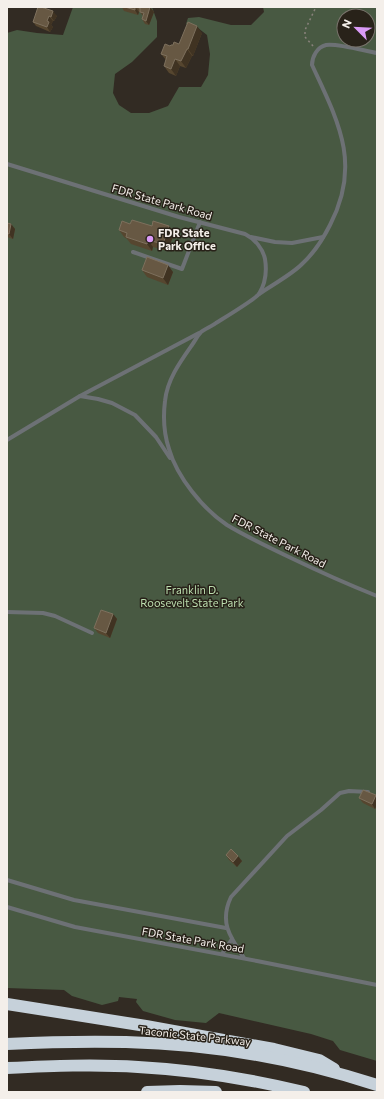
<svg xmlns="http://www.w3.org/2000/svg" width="384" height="1099" font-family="Commissioner,sans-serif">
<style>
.green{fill:#485942;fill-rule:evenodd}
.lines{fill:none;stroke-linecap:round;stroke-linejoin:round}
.path{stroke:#89827c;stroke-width:1.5;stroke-dasharray:2 3;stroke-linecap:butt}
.service{stroke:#6d7175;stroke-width:4}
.motorway{stroke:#c6d1da;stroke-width:12}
.wall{fill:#56462f}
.shaded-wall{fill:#403322}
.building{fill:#675843;stroke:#7d705d}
.poi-dot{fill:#da9af6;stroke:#282219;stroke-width:1.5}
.labels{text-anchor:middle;stroke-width:3;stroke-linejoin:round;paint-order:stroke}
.street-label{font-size:11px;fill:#f4efea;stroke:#282219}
.poi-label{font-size:11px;font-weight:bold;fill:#f4efea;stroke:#282219;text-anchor:start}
.park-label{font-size:11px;fill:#bcdeaf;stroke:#282219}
</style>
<rect width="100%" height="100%" fill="#322b23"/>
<!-- green -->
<path class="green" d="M73,7H152L157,21V37L132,62L115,74L113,93L119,105L131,113H149L168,106L179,87H201L208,75L210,54L207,35L198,28L186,24L188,18L199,17L231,25H251L264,12L263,7H377V1061L340,1050L333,1041L311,1034L219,1013L206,1023L175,1020L143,1011L136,1002L137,999L119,997L118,1001L102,1005L72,996L64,990L7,988V33L17,30L37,33L63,35ZM344,16H368V40H344Z"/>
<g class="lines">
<!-- path -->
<polyline class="path" points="313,46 305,37 305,30 316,7"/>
<!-- service -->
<g class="service">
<path d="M7,164L179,217L245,234C255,239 263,249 265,259C267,271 265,284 259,294C254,300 224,318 216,323C212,326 205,329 201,332C197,336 195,341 192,345C180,362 167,380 165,401C163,417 164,434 169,449C177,477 203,509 227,525C247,537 268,547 289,557C318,571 347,584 377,596"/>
<polyline points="251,237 275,242 292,243 323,237"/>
<polyline points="133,252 182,269 200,222"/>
<path d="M259,294C272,285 291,275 302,264C314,253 323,239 330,225C362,164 338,121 312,65C312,57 317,47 326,45C337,43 365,51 377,53"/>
<polyline points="80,396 199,333"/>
<polyline points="7,440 80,396 98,399 112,403 135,415 156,437 170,458"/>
<polyline points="7,612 43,613 55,616 92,633"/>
<polyline points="7,880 74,900 226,928"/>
<polyline points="7,907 75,927 257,961 377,985"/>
<polyline points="222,954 232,939"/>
<path d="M244,958C230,937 219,922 231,897L287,836L321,810L340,793L349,791L368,792"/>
</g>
<!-- motorway -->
<g class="motorway">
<polyline points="7,1004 146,1026 274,1049 319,1060 334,1069"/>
<path d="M7,1044C47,1042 86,1041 126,1042C210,1044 297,1059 377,1085"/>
<path d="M7,1068C51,1066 95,1064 138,1067C194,1070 250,1079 304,1092"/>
<polyline points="147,1092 180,1091 216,1092"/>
</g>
</g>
<!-- wall -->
<g class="wall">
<polygon points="38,7 57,16 54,21 53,21 51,25 53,27 50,32 36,26 33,22"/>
<polygon points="122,7 150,7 154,12 149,25 145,24 142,19 143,16 140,12 139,12 138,15 124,11"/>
<polygon points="202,33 193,56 192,56 186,68 180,66 176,76 169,73 164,66 166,60 161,54 170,46 179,44"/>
<polygon points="7,223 11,224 15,229 13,239 7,237"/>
<polygon points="130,224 152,226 169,226 174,233 168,251 153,247 152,251 131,244 127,239 124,237 119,230"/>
<polygon points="142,270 173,272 168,285 147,277"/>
<polygon points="113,614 117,619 110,638 98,633 94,628"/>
<polygon points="376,795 377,797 377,805 375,809 363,803 359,798"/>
<polygon points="226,855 242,861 237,867 229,860"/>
</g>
<!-- shaded-wall -->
<g class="shaded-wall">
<polygon points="135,7 139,12 138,15 135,10"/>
<polygon points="150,7 154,12 149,25 146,21"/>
<polygon points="53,11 57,16 54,21 51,17"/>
<polygon points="49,16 53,21 51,25 53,27 50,32 47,27 47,21"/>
<polygon points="197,26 202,33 193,56 188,49"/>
<polygon points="187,49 192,56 186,68 181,61"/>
<polygon points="175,59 180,66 176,76 171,69"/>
<polygon points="11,224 15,229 13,239 9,234"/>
<polygon points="169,226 174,233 168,251 163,244"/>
<polygon points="148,240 153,247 152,251 147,244"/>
<polygon points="168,265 173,272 168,285 163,278"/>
<polygon points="113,614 117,619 110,638 106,633"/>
<polygon points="376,795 377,797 377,805 375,809 372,804"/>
<polygon points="238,856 242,861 237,867 233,862"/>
</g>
<!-- building -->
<g class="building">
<polygon points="38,7 41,7 53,11 51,17 49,16 47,21 49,22 47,27 33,22"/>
<polygon points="125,7 150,7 146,21 142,19 144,13 140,12 140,8 135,7 135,10"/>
<polygon points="188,22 197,26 188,49 187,49 181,61 175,59 171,69 164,66 167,56 161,54 165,44 170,46 171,45 173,45 174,42 179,44"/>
<polygon points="132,220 152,226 153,221 169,226 163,244 148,240 147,244 126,237 127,233 119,230 122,221 130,224"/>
<polygon points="7,223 11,224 9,234 7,233"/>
<polygon points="147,257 168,265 163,278 142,270"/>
<polygon points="101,610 113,614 106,633 94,628"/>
<polygon points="363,790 376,795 372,804 359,798"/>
<polygon points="231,849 238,856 233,862 226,855"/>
</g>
<!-- markers -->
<circle class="poi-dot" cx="150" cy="239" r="4"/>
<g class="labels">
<!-- street labels -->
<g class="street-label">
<text transform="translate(162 202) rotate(16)" y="4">FDR State Park Road</text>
<text transform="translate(279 541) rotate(27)" y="4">FDR State Park Road</text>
<text transform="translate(193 940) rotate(10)" y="4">FDR State Park Road</text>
<text transform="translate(195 1036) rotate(6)" y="4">Taconic State Parkway</text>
</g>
<!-- poi labels -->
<g class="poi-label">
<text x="158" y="237">FDR State<tspan x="158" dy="13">Park Office</tspan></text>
</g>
<!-- park labels -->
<g class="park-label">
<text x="192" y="594">Franklin D.<tspan x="192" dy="13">Roosevelt State Park</tspan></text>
</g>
</g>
<!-- border -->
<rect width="384" height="1099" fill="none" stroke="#f4efea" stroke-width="16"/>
<!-- north arrow -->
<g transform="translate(356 28) rotate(294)"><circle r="19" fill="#282219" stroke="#7a746d"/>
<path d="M0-3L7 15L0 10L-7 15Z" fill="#da9af6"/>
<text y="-6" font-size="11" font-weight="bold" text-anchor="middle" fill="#f4efea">N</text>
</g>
</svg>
